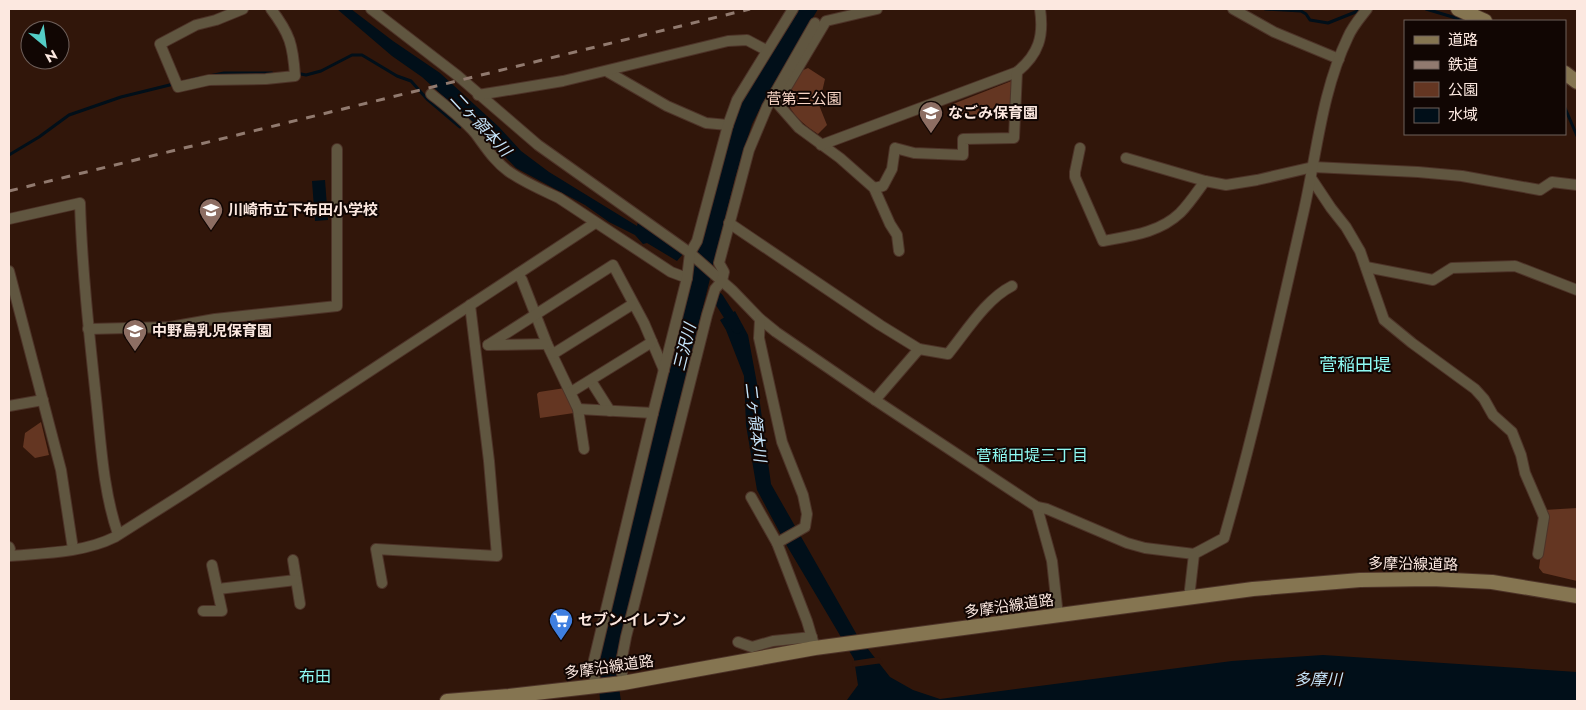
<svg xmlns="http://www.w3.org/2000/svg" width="1586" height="710" font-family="Jost,'Noto Sans JP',sans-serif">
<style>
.green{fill:#643622}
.water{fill:#010f19}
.pier{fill:#31160a}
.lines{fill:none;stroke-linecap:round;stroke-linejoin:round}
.stream{stroke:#010f19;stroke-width:3}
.canal{stroke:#010f19;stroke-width:11}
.street-casing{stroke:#4d3328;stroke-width:12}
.secondary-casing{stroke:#4d3328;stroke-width:16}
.street{stroke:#605640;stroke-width:10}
.secondary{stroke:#857551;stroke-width:14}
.rail{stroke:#917a6f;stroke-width:3;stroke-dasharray:9 9;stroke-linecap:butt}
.labels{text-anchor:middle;stroke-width:4;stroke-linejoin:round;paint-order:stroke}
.park-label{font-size:15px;fill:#f7d4c5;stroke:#110603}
.poi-label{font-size:15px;font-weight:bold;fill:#fce8e0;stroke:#110603;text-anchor:start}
.street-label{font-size:15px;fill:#fce8e0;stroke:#110603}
.water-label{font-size:16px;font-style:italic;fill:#c6e5fb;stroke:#110603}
.neighbourhood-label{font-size:16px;fill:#8ffaf3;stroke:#110603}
.quarter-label{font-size:18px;fill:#8ffaf3;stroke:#110603}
</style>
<rect width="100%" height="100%" fill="#31160a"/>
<!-- green -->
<g class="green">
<path d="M808,68L825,79L819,105L827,125L818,134C803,124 791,114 785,97L801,71Z"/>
<polygon points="1014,80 1012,118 982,116 957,117 953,104"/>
<polygon points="565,388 574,413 540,418 537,394 539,392"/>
<polygon points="41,422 49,455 35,458 23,447 25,433"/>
<polygon points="1577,508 1577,581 1543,573 1539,568 1546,517 1544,510"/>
</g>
<!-- water -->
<g class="water">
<polygon points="337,9 351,9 393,41 440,73 499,127 521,151 549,172 637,226 638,222 683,254 677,261 647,243 643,244 635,235 609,222 585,205 516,168 464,115 422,77 392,56"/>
<polygon points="797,9 818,9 767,95 752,124 735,178 615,661 621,701 600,701 597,652 623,554 707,213 728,135 742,101"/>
<polygon points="325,180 328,220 315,221 312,181"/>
<polygon points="735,311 748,335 758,389 771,484 857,635 890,677 913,690 940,699 1232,661 1323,655 1577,672 1577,701 837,701 847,700 858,685 854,659 787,546 757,490 746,425 744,376 726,330 720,320"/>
</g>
<!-- pier -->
<polygon class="pier" points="879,657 883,663 853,667 852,661"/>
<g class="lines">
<!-- stream -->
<g class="stream">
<polyline points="1265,9 1301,11 1306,14 1310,20 1328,23 1363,9"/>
<polyline points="1426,9 1466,21"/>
<polyline points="296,73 306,75 321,71 352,55 362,55 397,76 411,81 427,99 460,127"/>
<polyline points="209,76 224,73 272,73"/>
<polyline points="1565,108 1577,136"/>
<polyline points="9,155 39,137 69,115 121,97 198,78"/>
</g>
<!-- canal -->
<polyline class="canal" points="718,298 737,328"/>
<!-- street casing -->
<g class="street-casing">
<g id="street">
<path d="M243,9L216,20L196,25L160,44L178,87L209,80L266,79L295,76C293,45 290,34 271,9"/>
<polyline points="371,9 458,76 538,145 690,253 732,290 760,319 776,332 875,400 1037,507 1052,561 1058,616"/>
<polyline points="877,9 826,21 777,103 799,128 840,158 874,188 890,224 897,235 899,251"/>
<polyline points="1233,9 1274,32 1339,59"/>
<polyline points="608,72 667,106 706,123 728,125"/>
<path d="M431,94C446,106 462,118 475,133C485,146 494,161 508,171C523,182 542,190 559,198L671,272L687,278"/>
<polyline points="478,95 563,81 728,41 747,40 766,50"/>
<path d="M821,145L1017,72C1039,54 1044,36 1040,9"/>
<path d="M1080,148L1075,172V177L1103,241C1130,236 1159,233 1180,213C1189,204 1197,192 1205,181"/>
<polyline points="1126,158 1205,181 1226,185 1257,180 1313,167 1418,172 1462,176 1540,190 1552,182 1577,185"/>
<polyline points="1311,178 1331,208 1346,227 1360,251 1384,320 1412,343 1475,389 1484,399 1493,415 1512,432 1521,455 1525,473 1544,517 1538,554"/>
<polyline points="874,188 883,186 892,169 895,148 914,153 963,155 963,139 1014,138 1017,72"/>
<path d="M9,219L80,203C82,268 89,333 96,398C101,443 103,491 118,534"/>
<path d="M729,223L880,325L919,349L948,354C966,332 986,299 1012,286"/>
<polyline points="1366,267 1433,280 1452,268 1515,266 1577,290"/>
<polyline points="9,271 61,470 73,549"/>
<polyline points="518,274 522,280 547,344 578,409 584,449"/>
<polyline points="760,319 759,338 782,442 803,495 807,514 805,527 777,543"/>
<polyline points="88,329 170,327 215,319 337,306 337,149"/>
<polyline points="488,345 613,265 644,323 664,370"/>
<polyline points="488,345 547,344"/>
<polyline points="553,354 633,304"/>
<polyline points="591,381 610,411"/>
<polyline points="571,392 652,342"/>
<polyline points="875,400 919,349"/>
<polyline points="9,406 43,400"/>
<polyline points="578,409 653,413"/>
<polyline points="751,497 777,543 807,621 815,648"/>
<path d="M1037,507L1047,509L1127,543L1145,548L1194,554L1224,538C1255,430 1279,320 1304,210C1317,152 1322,91 1348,37C1352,27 1360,18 1367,9"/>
<polyline points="9,547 10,549"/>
<path d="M9,556C44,553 83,553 115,537L186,492L595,223"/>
<polyline points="293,560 300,604"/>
<polyline points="382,583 376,549 497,556 489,461 470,305"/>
<polyline points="218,589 296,580"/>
<polyline points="1189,598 1194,554"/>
<polyline points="203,611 222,611 212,565"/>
<polyline points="738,642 752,647 773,641 812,637"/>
<polyline points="623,683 621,663 626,637 707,315 715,289 722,281 724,272 719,263 749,150 767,107 815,23"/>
<polyline points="595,686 594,660 653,413 687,278 690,253 697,241 728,125 737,100 793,9"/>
</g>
</g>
<!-- secondary casing -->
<g class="secondary-casing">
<g id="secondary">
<polyline points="1458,9 1485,21"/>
<polyline points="1565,73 1577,82"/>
<polyline points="447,701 509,696 623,683 815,648 1253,589 1360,580 1432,579 1492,582 1577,596"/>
</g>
</g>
<!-- street -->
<use href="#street" class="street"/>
<!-- secondary -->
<use href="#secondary" class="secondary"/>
<!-- rail -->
<polyline class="rail" points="9,191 750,9"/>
</g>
<!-- icons -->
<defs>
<g id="school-pin" transform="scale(1.25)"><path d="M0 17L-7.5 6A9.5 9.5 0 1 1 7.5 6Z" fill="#8d6e63" stroke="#110603"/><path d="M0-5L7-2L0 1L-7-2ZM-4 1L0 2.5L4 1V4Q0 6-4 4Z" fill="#fff"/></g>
<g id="supermarket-pin" transform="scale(1.25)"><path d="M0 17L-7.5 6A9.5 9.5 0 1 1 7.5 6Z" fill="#3f7fe0" stroke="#110603"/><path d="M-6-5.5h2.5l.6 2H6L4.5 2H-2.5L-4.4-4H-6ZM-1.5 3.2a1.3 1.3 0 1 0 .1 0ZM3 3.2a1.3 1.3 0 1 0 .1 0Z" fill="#fff"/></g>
</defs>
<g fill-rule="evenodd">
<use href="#school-pin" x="931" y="113"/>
<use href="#school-pin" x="211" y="210"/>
<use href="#school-pin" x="135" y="331"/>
<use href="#supermarket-pin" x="561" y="620"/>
</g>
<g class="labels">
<!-- park labels -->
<g class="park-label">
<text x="804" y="104">菅第三公園</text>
</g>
<!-- poi labels -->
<g class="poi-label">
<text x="948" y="118">なごみ保育園</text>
<text x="228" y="215">川崎市立下布田小学校</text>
<text x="152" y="336">中野島乳児保育園</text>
<text x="578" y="625">セブン-イレブン</text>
</g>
<!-- street labels -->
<g class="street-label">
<text transform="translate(1413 564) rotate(1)" y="5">多摩沿線道路</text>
<text transform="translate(1009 606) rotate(-8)" y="5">多摩沿線道路</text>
<text transform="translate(609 667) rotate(-8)" y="5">多摩沿線道路</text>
</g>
<!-- water labels -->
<g class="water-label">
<text transform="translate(481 124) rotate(47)" y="6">二ヶ領本川</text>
<text transform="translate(684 347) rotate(-76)" y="6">三沢川</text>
<text transform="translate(756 422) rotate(83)" y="6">二ヶ領本川</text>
<text x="1318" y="685">多摩川</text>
</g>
<!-- neighbourhood labels -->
<g class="neighbourhood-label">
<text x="1032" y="461">菅稲田堤三丁目</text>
<text x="315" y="682">布田</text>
</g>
<!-- quarter labels -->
<g class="quarter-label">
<text x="1355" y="371">菅稲田堤</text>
</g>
</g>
<!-- border -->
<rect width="1586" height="710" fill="none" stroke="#fce8e0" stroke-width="20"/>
<!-- legend -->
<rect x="1404" y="20" width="162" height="115" fill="#110603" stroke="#6f605b"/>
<rect x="1414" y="36" width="25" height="8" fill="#857551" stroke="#6f605b"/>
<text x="1448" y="45" font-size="15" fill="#fce8e0">道路</text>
<rect x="1414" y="61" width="25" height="8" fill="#917a6f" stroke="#6f605b"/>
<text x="1448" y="70" font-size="15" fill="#fce8e0">鉄道</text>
<rect x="1414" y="82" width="25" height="15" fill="#643622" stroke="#6f605b"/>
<text x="1448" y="95" font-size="15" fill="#fce8e0">公園</text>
<rect x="1414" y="108" width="25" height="15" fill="#010f19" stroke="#6f605b"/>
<text x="1448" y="120" font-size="15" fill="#fce8e0">水域</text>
<!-- north arrow -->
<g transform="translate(45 45) rotate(151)"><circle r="24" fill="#110603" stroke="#6f605b"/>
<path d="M0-4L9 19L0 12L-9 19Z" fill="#54cdc6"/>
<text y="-8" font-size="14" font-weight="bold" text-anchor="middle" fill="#fce8e0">N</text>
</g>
</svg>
